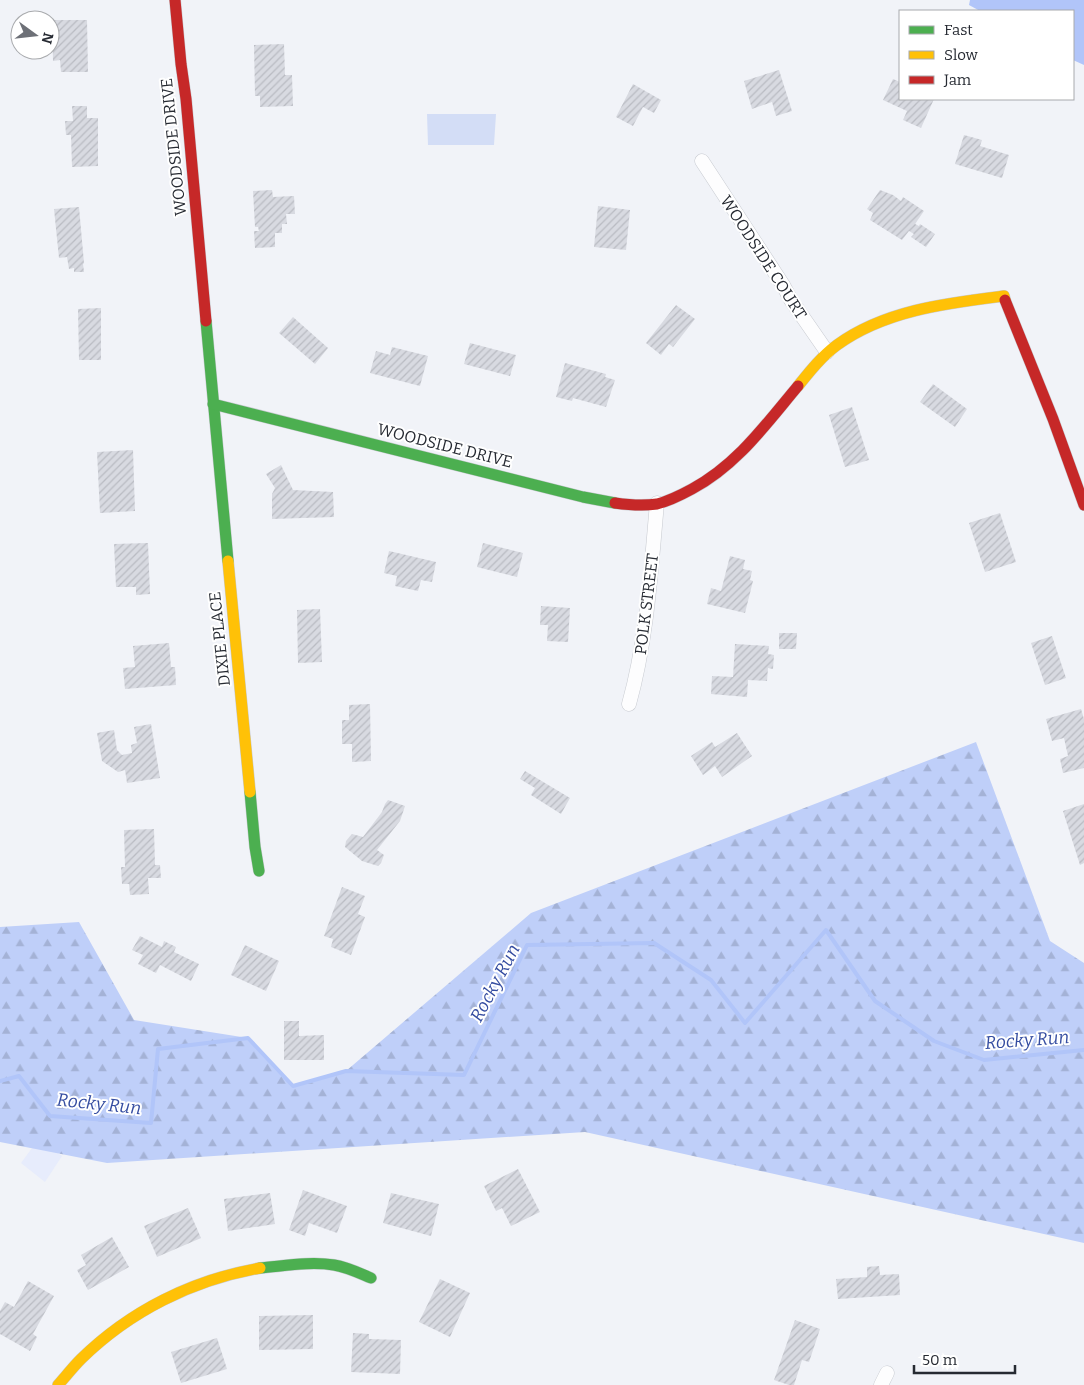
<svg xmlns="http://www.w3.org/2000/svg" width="1084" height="1385" font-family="Bitter,serif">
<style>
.built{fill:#e7ecfc}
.forest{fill:url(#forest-firs)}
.garden{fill:#d3ddf6}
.water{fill:#b1c5f9}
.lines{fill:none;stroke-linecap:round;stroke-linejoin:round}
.stream{stroke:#b1c5f9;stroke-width:4}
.building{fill:url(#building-hatch)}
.street-casing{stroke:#c7cad0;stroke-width:15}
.fast-casing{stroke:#c7cad0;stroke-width:12}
.slow-casing{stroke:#c7cad0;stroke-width:12}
.jam-casing{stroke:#c7cad0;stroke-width:12}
.street{stroke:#fdfdfe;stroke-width:14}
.fast{stroke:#4caf50;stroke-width:11}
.slow{stroke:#ffc107;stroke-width:11}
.jam{stroke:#c62828;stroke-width:11}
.labels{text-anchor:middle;stroke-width:4;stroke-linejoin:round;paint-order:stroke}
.street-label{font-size:16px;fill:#262a32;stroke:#fff}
.water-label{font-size:18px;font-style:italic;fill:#354da1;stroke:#fff}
</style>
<defs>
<pattern id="forest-firs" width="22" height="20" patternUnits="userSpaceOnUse" patternTransform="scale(1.25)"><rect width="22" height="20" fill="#bfcff9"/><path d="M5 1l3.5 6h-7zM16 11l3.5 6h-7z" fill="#a4b2d6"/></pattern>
<pattern id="building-hatch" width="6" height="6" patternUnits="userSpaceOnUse" patternTransform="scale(1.25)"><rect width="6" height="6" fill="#d8dae1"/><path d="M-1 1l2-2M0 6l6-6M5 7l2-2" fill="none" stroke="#b9bbc2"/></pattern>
</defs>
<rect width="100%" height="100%" fill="#f1f3f8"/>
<!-- built -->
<polygon class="built" points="38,1140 62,1156 45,1182 21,1163"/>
<!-- forest -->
<polygon class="forest" points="976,742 1050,941 1084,963 1084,1243 585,1132 107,1163 0,1142 0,927 79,922 134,1020 248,1038 293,1086 346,1071 531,913"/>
<!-- garden -->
<polygon class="garden" points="427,114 496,114 494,145 428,145"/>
<!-- water -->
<polygon class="water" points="970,0 1084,0 1084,65 1073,60 1073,11 980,11 969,5"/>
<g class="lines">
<!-- stream -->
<polyline class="stream" points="0,1081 19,1076 50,1116 151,1123 158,1049 248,1038 293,1086 346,1071 464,1075 527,945 654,943 711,980 745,1023 826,930 875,1001 934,1041 984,1060 1084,1050"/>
</g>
<!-- building -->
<g class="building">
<polygon points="52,20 87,20 88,72 61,72 60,60 53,61"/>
<polygon points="284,44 285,75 292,75 293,106 260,107 260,96 255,96 254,45"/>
<polygon points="779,70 792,111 776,116 772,102 752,109 744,81"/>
<polygon points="893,79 900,82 900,99 934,99 921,128 903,120 907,111 883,100"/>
<polygon points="633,84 661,100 654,113 643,107 633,126 616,117"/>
<polygon points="72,106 87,106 87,118 98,118 98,166 72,167 71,135 66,135 65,121 73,121"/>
<polygon points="964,135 982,140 980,146 1009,155 1002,178 955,164"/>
<polygon points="272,190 273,197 294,196 295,214 286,214 287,224 282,224 282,233 275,233 275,247 255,248 254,231 259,231 258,227 255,227 253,191"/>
<polygon points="880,190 893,195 901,201 903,197 924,211 915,224 919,226 920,224 935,234 926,247 911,237 914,234 909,231 902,240 870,220 873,213 867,209"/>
<polygon points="598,206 630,210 626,250 594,247"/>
<polygon points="79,207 84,263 83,264 84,272 74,272 74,268 69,269 67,257 59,258 54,209"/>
<polygon points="676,305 695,319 673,347 669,344 661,355 646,343"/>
<polygon points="101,308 101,360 79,360 78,309"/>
<polygon points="293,317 328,348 315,364 279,333"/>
<polygon points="470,343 516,355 510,376 464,364"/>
<polygon points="392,347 428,356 420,386 370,373 376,351 390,355"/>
<polygon points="565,363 606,374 605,377 615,380 606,407 573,398 572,401 556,397"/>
<polygon points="933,384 967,409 955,427 920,402"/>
<polygon points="852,407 869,460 845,467 829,415"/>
<polygon points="133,450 135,511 100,513 97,452"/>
<polygon points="281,465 293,490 333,492 334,517 272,519 272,494 275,488 266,474"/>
<polygon points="1000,513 1016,562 985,572 969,523"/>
<polygon points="148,543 150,594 136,595 136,587 116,587 114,544"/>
<polygon points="483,543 523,553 517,577 477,567"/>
<polygon points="389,551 436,562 432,582 421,580 418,591 395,586 397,576 384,573"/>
<polygon points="730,556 745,560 743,569 752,571 750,580 753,581 745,613 707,604 711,588 721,591"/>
<polygon points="541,606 570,608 568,642 547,641 548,625 540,625"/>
<polygon points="320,609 322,662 298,663 297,610"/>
<polygon points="779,633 797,633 796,649 779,649"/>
<polygon points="1052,636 1066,678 1045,685 1031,643"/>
<polygon points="169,643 171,667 175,667 176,685 125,689 123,668 135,667 133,646"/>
<polygon points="735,644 769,646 768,654 774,655 773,669 768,668 767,681 748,680 747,697 711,694 712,676 733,677"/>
<polygon points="370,704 371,761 352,762 352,744 342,744 342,720 349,720 349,705"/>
<polygon points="1081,709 1084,719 1084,768 1063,773 1060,759 1068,756 1064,738 1052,741 1046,719"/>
<polygon points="151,724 160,778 127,783 125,770 118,772 102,761 97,733 114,730 117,750 122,755 132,753 131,745 137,743 134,727"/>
<polygon points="737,733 752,756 722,777 715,766 703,775 691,756 712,742 715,747"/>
<polygon points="525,771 570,798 561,814 531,795 535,788 520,779"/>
<polygon points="388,800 405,806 400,821 377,850 384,855 381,863 378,866 362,861 345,847 346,841 352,834 363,837 382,812 385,804"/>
<polygon points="1084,804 1084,863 1080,865 1063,811"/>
<polygon points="154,829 155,865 160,865 161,878 148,878 149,894 130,895 129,884 122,884 121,867 125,867 124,830"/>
<polygon points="342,887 365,896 358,914 365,917 351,955 331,947 333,939 324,936"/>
<polygon points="140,936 162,947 164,941 176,947 174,952 199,964 191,981 160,965 156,973 138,964 143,955 132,950"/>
<polygon points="245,945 279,961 266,991 231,975"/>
<polygon points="284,1021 299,1021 299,1036 324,1035 324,1060 284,1060"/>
<polygon points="518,1169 540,1212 511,1226 502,1208 496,1211 484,1186"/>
<polygon points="303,1190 347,1206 337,1233 309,1223 305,1236 289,1230"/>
<polygon points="270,1193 275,1224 228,1231 224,1199"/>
<polygon points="391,1193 439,1204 431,1236 383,1223"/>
<polygon points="188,1208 201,1238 157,1257 144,1226"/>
<polygon points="112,1237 129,1267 88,1290 77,1270 86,1265 81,1255"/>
<polygon points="879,1266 880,1275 899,1274 900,1295 838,1299 836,1279 867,1277 867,1267"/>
<polygon points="440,1279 470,1293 450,1337 419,1322"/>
<polygon points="28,1281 54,1296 33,1334 37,1337 30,1351 0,1334 0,1311 5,1302 14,1307"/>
<polygon points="313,1315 313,1349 259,1350 259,1316"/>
<polygon points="795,1320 820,1329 809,1362 802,1360 794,1385 789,1385 774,1380"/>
<polygon points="353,1333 369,1334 369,1339 401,1340 400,1374 351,1372"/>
<polygon points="217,1338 227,1369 181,1383 171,1352"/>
</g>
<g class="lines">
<!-- street casing -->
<g class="street-casing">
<g id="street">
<polyline points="702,161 783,285 791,300 827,352"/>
<path d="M629,704C647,640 651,569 657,503"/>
<polyline points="881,1385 887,1373"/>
</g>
</g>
<!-- fast casing -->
<g class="fast-casing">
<g id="fast">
<polyline points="206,321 228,561"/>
<polyline points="213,404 583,497 615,503"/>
<polyline points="250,792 255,847 259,871"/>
<path d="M260,1268C284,1266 310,1261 334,1265C347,1267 359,1273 371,1278"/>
</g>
</g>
<!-- slow casing -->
<g class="slow-casing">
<g id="slow">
<path d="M798,386C810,371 822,356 837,345C885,310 948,303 1004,296L1005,300"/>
<polyline points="228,561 250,792"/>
<path d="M58,1385C66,1376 73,1367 81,1359C130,1311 192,1280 260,1268"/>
</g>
</g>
<!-- jam casing -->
<g class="jam-casing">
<g id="jam">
<polyline points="175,0 181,64 186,99 206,321"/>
<polyline points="1005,300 1053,419 1084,505"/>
<path d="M615,503C629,505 644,506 657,504C669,501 681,495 692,489C737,465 766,424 798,386"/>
</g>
</g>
<!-- street -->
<use href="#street" class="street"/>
<!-- fast -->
<use href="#fast" class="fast"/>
<!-- slow -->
<use href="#slow" class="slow"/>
<!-- jam -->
<use href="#jam" class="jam"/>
</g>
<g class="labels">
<!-- street labels -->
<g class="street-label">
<text transform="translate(173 147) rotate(-96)" y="6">WOODSIDE DRIVE</text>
<text transform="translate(764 257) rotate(57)" y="6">WOODSIDE COURT</text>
<text transform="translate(445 445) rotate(14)" y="6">WOODSIDE DRIVE</text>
<text transform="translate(646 604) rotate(-83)" y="6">POLK STREET</text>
<text transform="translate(219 639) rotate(-96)" y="6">DIXIE PLACE</text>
</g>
<!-- water labels -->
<g class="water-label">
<text transform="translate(495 983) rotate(-62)" y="6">Rocky Run</text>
<text transform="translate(1027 1040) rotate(-4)" y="6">Rocky Run</text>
<text transform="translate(99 1104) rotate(6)" y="6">Rocky Run</text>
</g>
</g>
<!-- legend -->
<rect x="899" y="10" width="175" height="90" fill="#ffffff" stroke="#a8aaad"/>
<rect x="909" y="26" width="25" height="8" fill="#4caf50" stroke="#a8aaad"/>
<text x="944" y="35" font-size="15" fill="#262a32">Fast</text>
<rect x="909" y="51" width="25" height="8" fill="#ffc107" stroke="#a8aaad"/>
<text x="944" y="60" font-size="15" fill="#262a32">Slow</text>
<rect x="909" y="76" width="25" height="8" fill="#c62828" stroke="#a8aaad"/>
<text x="944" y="85" font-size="15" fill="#262a32">Jam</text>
<!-- north arrow -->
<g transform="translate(35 35) rotate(105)"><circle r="24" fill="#ffffff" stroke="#a8aaad"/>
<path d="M0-4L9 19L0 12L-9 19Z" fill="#6d7077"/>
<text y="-8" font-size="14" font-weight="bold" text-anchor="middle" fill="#262a32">N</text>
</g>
<!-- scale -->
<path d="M914 1365v8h101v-8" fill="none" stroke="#262a32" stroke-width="2.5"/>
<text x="922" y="1365" font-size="15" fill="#262a32" stroke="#ffffff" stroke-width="4" paint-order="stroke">50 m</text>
</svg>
